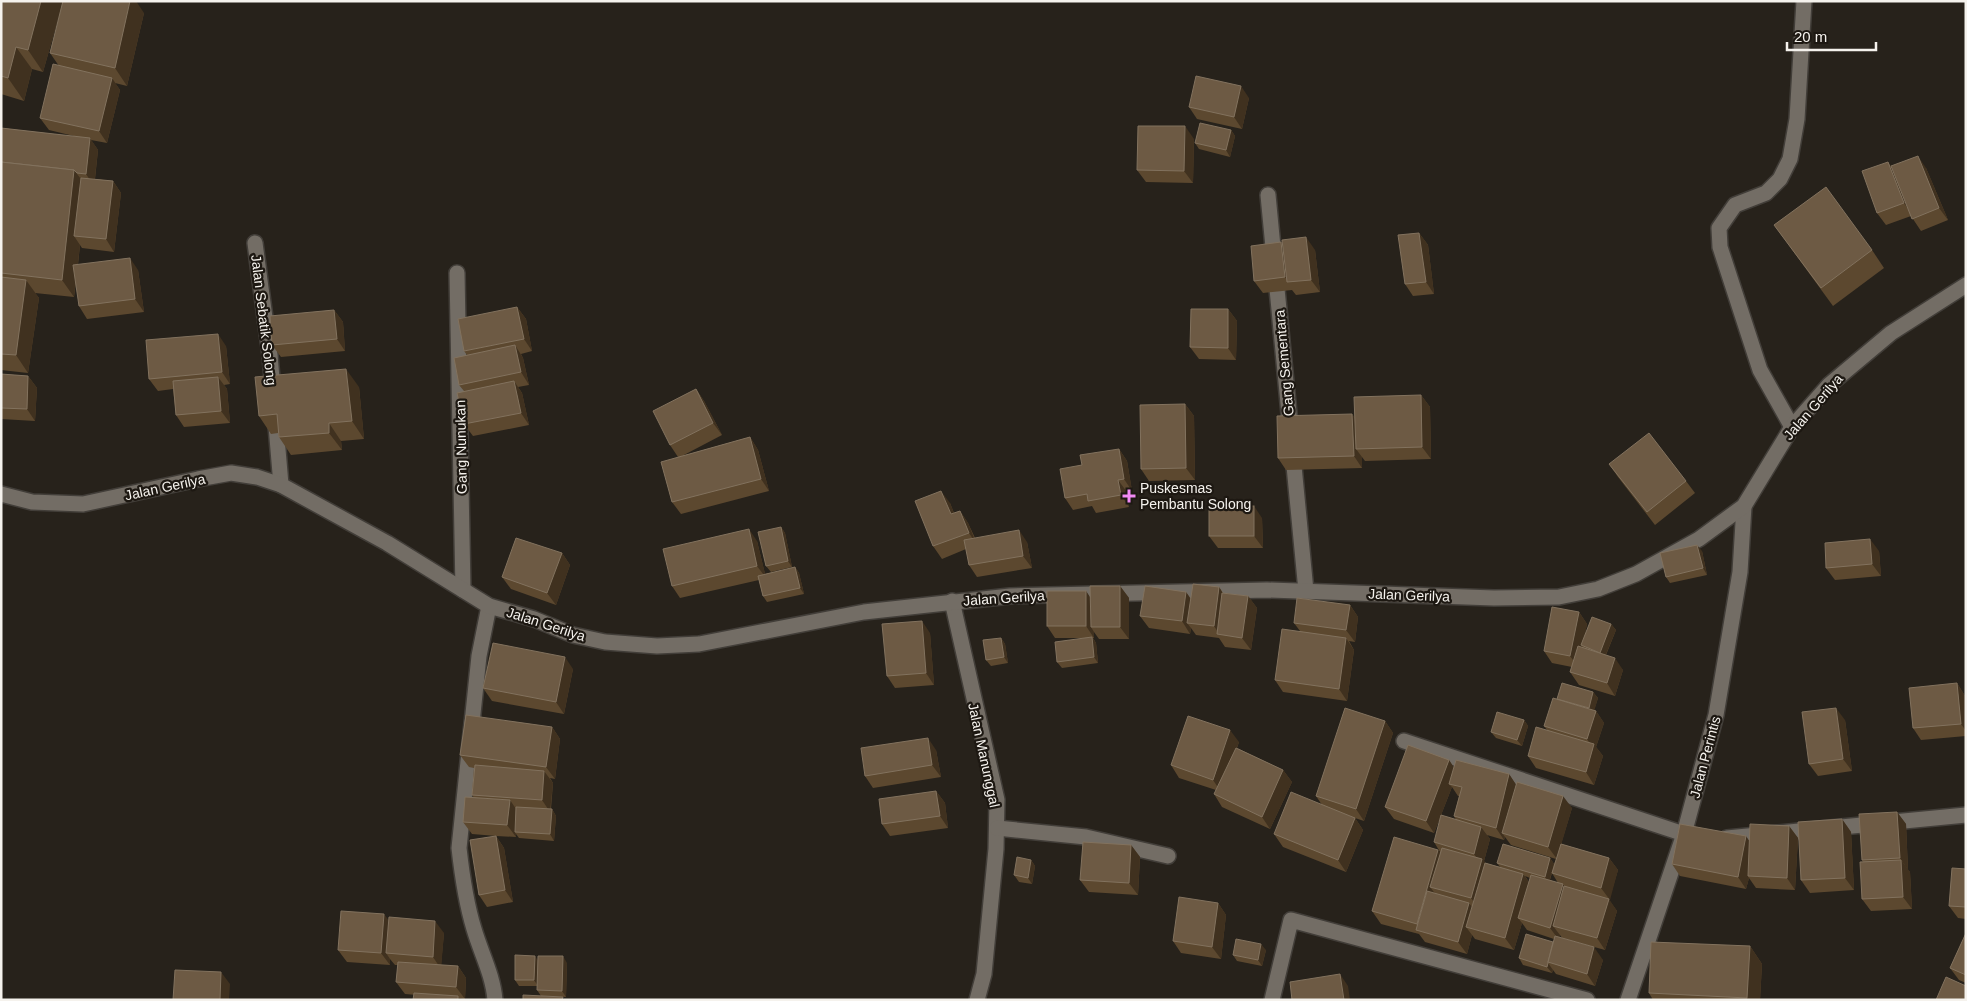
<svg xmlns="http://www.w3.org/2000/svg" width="1967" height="1001" font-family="Arial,sans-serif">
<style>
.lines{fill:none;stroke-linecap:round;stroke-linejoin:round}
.street-casing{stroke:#423e39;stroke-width:18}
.secondary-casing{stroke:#423e39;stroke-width:18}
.street{stroke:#736d65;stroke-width:15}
.secondary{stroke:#736d65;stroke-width:15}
.wall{fill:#5c482f;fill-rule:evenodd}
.shaded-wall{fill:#40311f}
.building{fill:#6d5a44;stroke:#82725e}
.poi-dot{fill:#f18af4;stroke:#1d1812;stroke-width:2}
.labels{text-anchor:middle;stroke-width:4.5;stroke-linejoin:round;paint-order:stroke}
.street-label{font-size:14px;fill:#f5f2ed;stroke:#1d1812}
.poi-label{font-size:14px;fill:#f5f2ed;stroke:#1d1812;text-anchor:start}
</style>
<rect width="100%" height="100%" fill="#27221b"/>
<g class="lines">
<!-- street casing -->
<g class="street-casing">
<g id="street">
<polyline points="1268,195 1306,591"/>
<polyline points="255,243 270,355 281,485"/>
<polyline points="457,273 463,590"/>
<polyline points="1792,427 1760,370 1720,247 1719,228 1735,205 1766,193 1780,179 1790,159 1797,119 1804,1"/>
<polyline points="952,601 997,800 996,849 984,974 977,1000"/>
<path d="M489,606L479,656L459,848C462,875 466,903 474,929C481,953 493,975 495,1000"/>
<polyline points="1404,741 1684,834 1697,836"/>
<polyline points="997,828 1086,837 1168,856"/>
<polyline points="1727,838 1966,815"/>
<polyline points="1272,1000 1291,920 1587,1000"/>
<polyline points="1628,1000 1684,834 1716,715 1740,572 1744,506"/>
</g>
</g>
<!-- secondary casing -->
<g class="secondary-casing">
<polyline id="secondary" points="1,494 32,502 83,504 198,479 231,473 257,477 281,485 387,543 489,606 534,619 573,635 605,642 657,646 699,644 864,612 1010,596 1267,590 1494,598 1559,597 1598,589 1636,574 1699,539 1744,506 1792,427 1829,385 1891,333 1966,285"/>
</g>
<!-- street -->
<use href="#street" class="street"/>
<!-- secondary -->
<use href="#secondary" class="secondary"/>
</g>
<!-- wall -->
<g class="wall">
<polygon points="1,1 63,1 43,72 32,69 24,101 1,94"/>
<polygon points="144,13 127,86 115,83 120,90 107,143 91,140 98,150 95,179 113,181 121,193 114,252 82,248 80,245 78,265 138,270 144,312 87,319 79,306 76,282 74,297 35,293 39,298 28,373 1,370 1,128 78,137 49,130 40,118 59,66 50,53"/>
<polygon points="1249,98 1242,129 1197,119 1189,107"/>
<polygon points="1231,130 1235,136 1230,157 1199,149 1195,143"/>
<polygon points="1194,139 1193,183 1146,182 1137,170"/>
<polygon points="1888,162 1892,168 1926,168 1948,220 1921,231 1911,216 1886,225 1877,213"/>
<polygon points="1774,225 1872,250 1884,268 1833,306"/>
<polygon points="1419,233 1428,245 1434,294 1413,296 1405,284"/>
<polygon points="1281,242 1283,245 1315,250 1320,292 1296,295 1292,290 1263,293 1254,281"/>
<polygon points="517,307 526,319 532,351 521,354 523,358 529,385 518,387 522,393 529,425 473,436 464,424 464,391 459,385 467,355 464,351"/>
<polygon points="1228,309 1237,321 1236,360 1199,359 1190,347"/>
<polygon points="334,310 343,322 345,351 281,357 272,345"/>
<polygon points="226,346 230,384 224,385 227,389 230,423 184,427 176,415 173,389 158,391 149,379"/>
<polygon points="1,374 28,376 37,388 35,421 1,419"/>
<polygon points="359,387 364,439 341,441 342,450 291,455 279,437 278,433 271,434 259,416"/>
<polygon points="696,389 704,401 722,435 682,456 750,437 758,450 769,491 681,514 672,502 678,457 670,445"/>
<polygon points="1421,395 1430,407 1431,459 1365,461 1362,457 1362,468 1286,470 1278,458 1352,414 1355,418"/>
<polygon points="1185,404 1194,416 1195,480 1149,481 1141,469"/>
<polygon points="1119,449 1127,461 1132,491 1127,492 1129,507 1096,513 1092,506 1073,510 1065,498 1082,465"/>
<polygon points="1609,464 1686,481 1695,493 1655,525 1618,477"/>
<polygon points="950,503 954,513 960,511 968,523 975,538 1027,542 1032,568 977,577 969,565 966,549 942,559 933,546"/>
<polygon points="1262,518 1263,548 1218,548 1209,536"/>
<polygon points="781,527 785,533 792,567 771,572 766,566"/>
<polygon points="757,541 765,574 795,567 799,573 804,594 767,602 763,596 759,580 680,598 672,586"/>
<polygon points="1702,551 1707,575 1670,583 1666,577"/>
<polygon points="1879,551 1881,576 1835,580 1826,568"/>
<polygon points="562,553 570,565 556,605 511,589 502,577"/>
<polygon points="1120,586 1129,598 1129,639 1099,639 1094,632 1094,638 1093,638 1096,643 1098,663 1062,668 1057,662 1083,638 1055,638 1047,626 1086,591 1090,598"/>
<polygon points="1219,587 1223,593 1248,596 1257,608 1251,650 1225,647 1219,638 1196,635 1191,628 1190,634 1149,628 1140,616 1186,592 1191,599"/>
<polygon points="1350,605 1358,617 1355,642 1349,641 1354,650 1347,701 1283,692 1275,680 1300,631 1294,623"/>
<polygon points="1579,612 1587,624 1585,633 1611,624 1616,630 1606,655 1623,670 1615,696 1579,685 1570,672 1572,667 1552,663 1544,651"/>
<polygon points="930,633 934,685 895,688 887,676"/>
<polygon points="1001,638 1005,644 1008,663 991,666 986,660"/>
<polygon points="573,669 564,714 492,701 483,688"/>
<polygon points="1957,683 1965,696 1966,736 1921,740 1913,728"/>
<polygon points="1593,692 1598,698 1594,710 1596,711 1604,723 1596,747 1603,756 1594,785 1536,768 1528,756 1547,730 1544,726 1557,699"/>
<polygon points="1524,720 1528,726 1522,746 1496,738 1491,732"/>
<polygon points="1845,720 1852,771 1818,776 1809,764"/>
<polygon points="1385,721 1393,733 1364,821 1355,818 1363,830 1346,872 1283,847 1274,834 1322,805 1316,796"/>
<polygon points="552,727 560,739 555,779 550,778 553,783 551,809 552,809 556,816 554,841 519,838 516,834 516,837 496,836 504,848 513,902 487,907 479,895 496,836 472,834 463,822 474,798 472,795 474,768 469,767 460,755"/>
<polygon points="1239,742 1237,748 1283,770 1292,782 1270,829 1222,807 1214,794 1216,790 1179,778 1171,765"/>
<polygon points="936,750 941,777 873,788 865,776"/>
<path d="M1449,760L1454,768L1509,774L1516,785L1572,808L1561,844L1609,858L1618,870L1609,900L1617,911L1605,950L1562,938L1560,935L1559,937L1603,960L1595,986L1556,974L1553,970L1552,973L1523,965L1519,958L1553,942L1554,939L1527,930L1522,923L1514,950L1475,939L1472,935L1467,954L1425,942L1419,934L1381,924L1372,911L1440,852L1434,842L1456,820L1454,816L1459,796H1458L1452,787L1434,833L1394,819L1385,807ZM1487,835L1504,840L1505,837L1511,845L1556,859L1554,864L1550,858L1497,863L1500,867L1485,863L1484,861L1490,839ZM1552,873L1558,883L1550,880ZM1525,876L1530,878L1529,882Z"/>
<polygon points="936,791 945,803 948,828 890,836 882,824"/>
<polygon points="1897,812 1906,824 1908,870 1910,872 1912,909 1871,911 1862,899 1863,862 1862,860"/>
<polygon points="1842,819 1851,832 1854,890 1810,893 1801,880"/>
<polygon points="1789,826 1798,838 1795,890 1756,888 1749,878 1746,889 1680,876 1672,864 1749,840"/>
<polygon points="1131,845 1140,857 1138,895 1089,892 1080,880"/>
<polygon points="1031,860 1035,866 1032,884 1019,882 1014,875"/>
<polygon points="1966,869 1966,919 1958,918 1949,906"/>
<polygon points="1218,903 1226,915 1221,959 1181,953 1173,941"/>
<polygon points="389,921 444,933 441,965 458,966 466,978 465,999 405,994 396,982 398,965 395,965 390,959 390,965 347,962 338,950"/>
<polygon points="1966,933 1966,983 1959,980 1950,968"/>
<polygon points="1750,946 1762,964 1760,1000 1653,1000 1649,993"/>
<polygon points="1266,950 1262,966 1237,961 1233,955"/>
<polygon points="538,960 567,963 566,997 541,996 537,990 537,986 519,986 515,980"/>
</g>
<!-- shaded-wall -->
<g class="shaded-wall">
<polygon points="41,1 63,1 43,72 28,50"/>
<polygon points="130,1 136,1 144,13 127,86 115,68"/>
<polygon points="16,47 32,69 24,101 8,78"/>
<polygon points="112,78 120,90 107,143 99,131"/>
<polygon points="1241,86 1249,98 1242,129 1234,117"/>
<polygon points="1185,126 1194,139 1193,183 1184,171"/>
<polygon points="1231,130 1235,136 1230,157 1226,150"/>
<polygon points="90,138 98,150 94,186 86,174"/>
<polygon points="1918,156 1926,168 1948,220 1939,208"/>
<polygon points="1888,162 1896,174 1912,215 1904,203"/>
<polygon points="74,170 87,187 74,236 80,245 74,297 62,280"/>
<polygon points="113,181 121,193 114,252 106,239"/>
<polygon points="1419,233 1428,245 1434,294 1426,282"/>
<polygon points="1306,237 1315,250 1320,292 1311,280"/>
<polygon points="1281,242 1290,254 1288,282 1285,277"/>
<polygon points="130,258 138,270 144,312 135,299"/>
<polygon points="26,280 39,298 28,373 16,355"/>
<polygon points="517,307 526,319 532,351 524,339"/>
<polygon points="1228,309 1237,321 1236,360 1228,348"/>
<polygon points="334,310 343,322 345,351 337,339"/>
<polygon points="218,334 226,346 230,384 222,372"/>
<polygon points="515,345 523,358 529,385 521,372"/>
<polygon points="346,369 359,387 364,439 352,421"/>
<polygon points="28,376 37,388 35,421 27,409"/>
<polygon points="218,377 227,389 230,423 221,411"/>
<polygon points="514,381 522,393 529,425 521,413"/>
<polygon points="696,389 704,401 722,435 713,423"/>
<polygon points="1421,395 1430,407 1431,459 1422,447"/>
<polygon points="1185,404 1194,416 1195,480 1186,468"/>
<polygon points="1352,414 1361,426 1356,449 1362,457 1362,468 1354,456"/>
<polygon points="329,423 341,441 342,450 329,433"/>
<polygon points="750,437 758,450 769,491 761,479"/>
<polygon points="1119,449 1127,461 1132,491 1124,479"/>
<polygon points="1118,480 1127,492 1129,507 1121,495"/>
<polygon points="941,491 950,503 959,526 951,514"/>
<polygon points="1254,506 1262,518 1263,548 1254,536"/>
<polygon points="960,511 968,523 977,545 969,533"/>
<polygon points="781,527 785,533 792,567 788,561"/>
<polygon points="749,529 757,541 766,578 757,566"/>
<polygon points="1019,530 1027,542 1032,568 1023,556"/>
<polygon points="1870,539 1879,551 1881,576 1872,564"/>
<polygon points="1697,545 1702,551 1707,575 1703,568"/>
<polygon points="562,553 570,565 556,605 547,593"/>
<polygon points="795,567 799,573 804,594 800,588"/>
<polygon points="1120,586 1129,598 1129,639 1120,627"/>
<polygon points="1219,587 1227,600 1220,635 1214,626"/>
<polygon points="1086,591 1094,603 1091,627 1094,632 1094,638 1086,626"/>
<polygon points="1186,592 1194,604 1187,623 1191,628 1190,634 1182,621"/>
<polygon points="1248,596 1257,608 1251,650 1242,638"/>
<polygon points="1350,605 1358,617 1355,642 1346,630"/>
<polygon points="1579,612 1587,624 1583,646 1581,645 1583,648 1579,668 1570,656"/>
<polygon points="922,621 930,633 934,685 926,673"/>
<polygon points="1611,624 1616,630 1604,659 1600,653"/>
<polygon points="1092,637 1096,643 1098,663 1094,657"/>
<polygon points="1001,638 1005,644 1008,663 1004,657"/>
<polygon points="1346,638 1354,650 1347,701 1339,689"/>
<polygon points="565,657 573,669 564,714 556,702"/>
<polygon points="1615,658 1623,670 1615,696 1607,683"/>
<polygon points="1957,683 1965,696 1966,731 1961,724"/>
<polygon points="1593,692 1598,698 1593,715 1589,708"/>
<polygon points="1836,708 1845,720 1852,771 1843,759"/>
<polygon points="1596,711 1604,723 1596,747 1603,756 1594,785 1586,772 1593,748 1587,739"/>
<polygon points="1524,720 1528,726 1522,746 1517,740"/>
<polygon points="1385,721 1393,733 1364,821 1356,809"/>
<polygon points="552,727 560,739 555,779 546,767"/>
<polygon points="1230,730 1239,742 1221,792 1213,780"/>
<polygon points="928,738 936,750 941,777 932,765"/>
<polygon points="1449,760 1457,772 1449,784 1452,787 1434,833 1426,821"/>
<polygon points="1283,770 1292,782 1270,829 1262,817"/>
<polygon points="544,771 553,783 550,812 542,800"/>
<polygon points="1509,774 1517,786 1502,833 1505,837 1504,840 1496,828"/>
<polygon points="936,791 945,803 948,828 940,816"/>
<polygon points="1563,796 1572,808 1557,859 1548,847"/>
<polygon points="510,800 518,812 515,832 516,834 516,837 507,825"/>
<polygon points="552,809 556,816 554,841 550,834"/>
<polygon points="1897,812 1906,824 1908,870 1900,858"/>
<polygon points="1355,818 1363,830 1346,872 1338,860"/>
<polygon points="1842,819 1851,832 1854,890 1845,878"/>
<polygon points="1789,826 1798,838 1795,890 1787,878"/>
<polygon points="1481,827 1490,839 1484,861 1491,872 1480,911 1471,898 1481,864 1474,854"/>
<polygon points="496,836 504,848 513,902 505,890"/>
<polygon points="1746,836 1754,848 1748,876 1749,878 1746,889 1738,877"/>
<polygon points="1131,845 1140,857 1138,895 1129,883"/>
<polygon points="1438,850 1447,862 1430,887 1437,896 1423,932 1417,924"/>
<polygon points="1550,858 1554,864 1549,883 1545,877"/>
<polygon points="1609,858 1618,870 1610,900 1601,888"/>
<polygon points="1031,860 1035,866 1032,884 1028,878"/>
<polygon points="1901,860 1910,872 1912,909 1903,897"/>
<polygon points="1523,874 1532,886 1518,918 1522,923 1514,950 1505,938"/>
<polygon points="1563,884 1572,896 1553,926 1560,935 1559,940 1550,928"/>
<polygon points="1609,899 1617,911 1605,950 1597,938"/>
<polygon points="1218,903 1226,915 1221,959 1212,947"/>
<polygon points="1469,903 1478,915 1466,927 1472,935 1467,954 1458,942"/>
<polygon points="384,914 393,926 386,953 390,959 390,965 381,953"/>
<polygon points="435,921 444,933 441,969 433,957"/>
<polygon points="1261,944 1266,950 1262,966 1258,960"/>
<polygon points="1750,946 1762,964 1760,1000 1749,1000 1747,998"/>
<polygon points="1594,947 1603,960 1595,986 1587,974"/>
<polygon points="535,956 539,962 538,986 534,980"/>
<polygon points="563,956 567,963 566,997 562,991"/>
<polygon points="1548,963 1553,970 1552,973 1547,967"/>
<polygon points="458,966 466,978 465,999 456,987"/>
<polygon points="221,972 230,984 229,1000 220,1000"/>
<polygon points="1340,974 1348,986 1350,1000 1344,1000"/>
</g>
<!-- building -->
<g class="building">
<polygon points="1,1 41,1 28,50 16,47 8,78 1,76"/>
<polygon points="63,1 130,1 115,68 50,53"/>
<polygon points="53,64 112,78 99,131 40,118"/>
<polygon points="1196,76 1241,86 1234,117 1189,107"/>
<polygon points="1200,123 1231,130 1226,150 1195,143"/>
<polygon points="1138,126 1185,126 1184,171 1137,170"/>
<polygon points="1,128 90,138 86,174 77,173 74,170 1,162"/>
<polygon points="1918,156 1939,208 1912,219 1891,166"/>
<polygon points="1,162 74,170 62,280 1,273"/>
<polygon points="1888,162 1904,203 1877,213 1862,171"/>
<polygon points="81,178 113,181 106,239 74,236"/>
<polygon points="1826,187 1872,250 1821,288 1774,225"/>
<polygon points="1419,233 1426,282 1405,284 1398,235"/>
<polygon points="1306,237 1311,280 1287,282 1282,240"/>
<polygon points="1281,242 1285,277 1254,281 1251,246"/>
<polygon points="130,258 135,299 79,306 73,265"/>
<polygon points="1,277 26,280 16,355 1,354"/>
<polygon points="517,307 524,339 464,351 458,319"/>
<polygon points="1191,309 1228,309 1228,348 1190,347"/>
<polygon points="334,310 337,339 272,345 270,316"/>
<polygon points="218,334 222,372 149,379 146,340"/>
<polygon points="515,345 521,372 459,385 454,358"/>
<polygon points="346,369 352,421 329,423 329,433 279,437 277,414 259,416 255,377"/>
<polygon points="1,374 28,376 27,409 1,408"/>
<polygon points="218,377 221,411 176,415 173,381"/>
<polygon points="514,381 521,413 464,424 457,393"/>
<polygon points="696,389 713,423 670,445 653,411"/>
<polygon points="1421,395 1422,447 1356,449 1354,397"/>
<polygon points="1185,404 1186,468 1141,469 1140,405"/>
<polygon points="1352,414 1354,456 1278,458 1277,416"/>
<polygon points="1649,433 1686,481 1647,512 1609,464"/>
<polygon points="750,437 761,479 672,502 661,462"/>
<polygon points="1119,449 1124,479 1118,480 1121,495 1088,501 1087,494 1065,498 1060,469 1082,465 1080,455"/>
<polygon points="941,491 951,514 960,511 969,533 933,546 915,501"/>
<rect x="1209" y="506" width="45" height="30"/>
<polygon points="781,527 788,561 766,566 758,532"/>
<polygon points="749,529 757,566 672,586 663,549"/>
<polygon points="1019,530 1023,556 969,565 964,540"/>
<polygon points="516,538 562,553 547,593 502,577"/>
<polygon points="1870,539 1872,564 1826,568 1825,543"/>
<polygon points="1697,545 1703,568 1666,577 1660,553"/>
<polygon points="795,567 800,588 763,596 758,576"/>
<polygon points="1193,584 1219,587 1214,626 1187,623"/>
<polygon points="1090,586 1120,586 1120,627 1091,627"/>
<polygon points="1145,586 1186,592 1182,621 1140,616"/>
<rect x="1047" y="591" width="39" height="35"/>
<polygon points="1222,593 1248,596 1242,638 1217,634"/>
<polygon points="1297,598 1350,605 1346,630 1294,623"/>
<polygon points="1552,607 1579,612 1570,656 1544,651"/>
<polygon points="1592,617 1611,624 1600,653 1581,645"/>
<polygon points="922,621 926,673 887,676 882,624"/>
<polygon points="1282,629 1346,638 1339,689 1275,680"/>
<polygon points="1092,637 1094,657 1057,662 1055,642"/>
<polygon points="1001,638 1004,657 986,660 983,640"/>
<polygon points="493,643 565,657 556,702 483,688"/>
<polygon points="1578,646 1615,658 1607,683 1570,672"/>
<polygon points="1562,683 1593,692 1589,708 1557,699"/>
<polygon points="1957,683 1961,724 1913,728 1909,688"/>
<polygon points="1553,698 1596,711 1587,739 1544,726"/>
<polygon points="1345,708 1385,721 1356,809 1316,796"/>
<polygon points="1836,708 1843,759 1809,764 1802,712"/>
<polygon points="1497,712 1524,720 1517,740 1491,732"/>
<polygon points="466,715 552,727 546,767 460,755"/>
<polygon points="1188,716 1230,730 1213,780 1171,765"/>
<polygon points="1536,727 1594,744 1586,772 1528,756"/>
<polygon points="928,738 932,765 865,776 861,748"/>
<polygon points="1408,745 1449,760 1426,821 1385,807"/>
<polygon points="1236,748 1283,770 1262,817 1214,794"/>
<polygon points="1456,760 1509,774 1496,828 1454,816 1462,787 1449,784"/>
<polygon points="475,765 544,771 542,800 472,795"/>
<polygon points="1517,782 1563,796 1548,847 1502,833"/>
<polygon points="936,791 940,816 882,824 879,799"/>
<polygon points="1291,792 1355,818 1338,860 1274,834"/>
<polygon points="465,797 510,800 507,825 463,822"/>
<polygon points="516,807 552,809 550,834 515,832"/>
<polygon points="1897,812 1900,858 1862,860 1859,814"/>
<polygon points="1441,815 1481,827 1474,854 1434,842"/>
<polygon points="1842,819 1845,878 1801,880 1798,822"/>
<polygon points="1680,824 1746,836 1738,877 1672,864"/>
<polygon points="1750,824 1789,826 1787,878 1748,876"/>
<polygon points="496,836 505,890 479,895 470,840"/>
<polygon points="1394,837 1438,850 1417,924 1372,911"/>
<polygon points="1083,842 1131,845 1129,883 1080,880"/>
<polygon points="1503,844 1550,858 1545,877 1497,863"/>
<polygon points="1561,844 1609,858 1601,888 1552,873"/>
<polygon points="1442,848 1482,859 1471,898 1430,887"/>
<polygon points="1017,857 1031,860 1028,878 1014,875"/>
<polygon points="1901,860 1903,897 1862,899 1860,862"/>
<polygon points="1485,863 1523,874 1505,938 1466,927"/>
<polygon points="1952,868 1966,869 1966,907 1949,906"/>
<polygon points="1531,875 1563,884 1550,928 1518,918"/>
<polygon points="1564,886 1609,899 1597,938 1553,926"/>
<polygon points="1427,891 1469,903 1458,942 1416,930"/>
<polygon points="1179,897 1218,903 1212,947 1173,941"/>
<polygon points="341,911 384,914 381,953 338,950"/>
<polygon points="389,917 435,921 433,957 386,953"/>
<polygon points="1966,933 1966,975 1950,968"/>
<polygon points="1526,934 1553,942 1548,962 1548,963 1547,967 1519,958"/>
<polygon points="1555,936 1594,947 1587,974 1548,962"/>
<polygon points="1236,939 1261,944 1258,960 1233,955"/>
<polygon points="1651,942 1750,946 1747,998 1649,993"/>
<polygon points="515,955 535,956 534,980 515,980"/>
<polygon points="538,956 563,956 562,991 537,990"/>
<polygon points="398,962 458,966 456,987 396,982"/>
<polygon points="175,970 221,972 220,1000 173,1000"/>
<polygon points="1340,974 1344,1000 1292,1000 1290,982"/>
<polygon points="1946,977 1966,986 1966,1000 1936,1000"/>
<polygon points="414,993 458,996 458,1000 413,1000"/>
<polygon points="523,995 563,997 562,1000 523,1000"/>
</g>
<!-- markers -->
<path class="poi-dot" d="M1126.5 488.5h5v5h5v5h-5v5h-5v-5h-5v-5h5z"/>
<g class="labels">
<!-- street labels -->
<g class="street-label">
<text transform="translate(264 320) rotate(83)" y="5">Jalan Sebatik Solong</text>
<text transform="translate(1284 363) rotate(-95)" y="5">Gang Sementara</text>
<text transform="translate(1813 407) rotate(-49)" y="5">Jalan Gerilya</text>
<text transform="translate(461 447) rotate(-91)" y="5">Gang Nunukan</text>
<text transform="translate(165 487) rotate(-12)" y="5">Jalan Gerilya</text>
<text transform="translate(1409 595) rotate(2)" y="5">Jalan Gerilya</text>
<text transform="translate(1004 598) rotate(-4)" y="5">Jalan Gerilya</text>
<text transform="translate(546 624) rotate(18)" y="5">Jalan Gerilya</text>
<text transform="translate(984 755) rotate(78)" y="5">Jalan Manunggal</text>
<text transform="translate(1705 757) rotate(-75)" y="5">Jalan Perintis</text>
</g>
<!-- poi labels -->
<g class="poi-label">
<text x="1140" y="493">Puskesmas<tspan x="1140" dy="16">Pembantu Solong</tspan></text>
</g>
</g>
<!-- border -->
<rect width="1967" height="1001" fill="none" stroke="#f5f2ed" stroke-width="5"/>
<!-- scale -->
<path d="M1787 42v8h89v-8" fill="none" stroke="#f5f2ed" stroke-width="2.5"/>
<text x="1794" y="42" font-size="15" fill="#f5f2ed" stroke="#1d1812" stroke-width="4" paint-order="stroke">20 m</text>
</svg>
